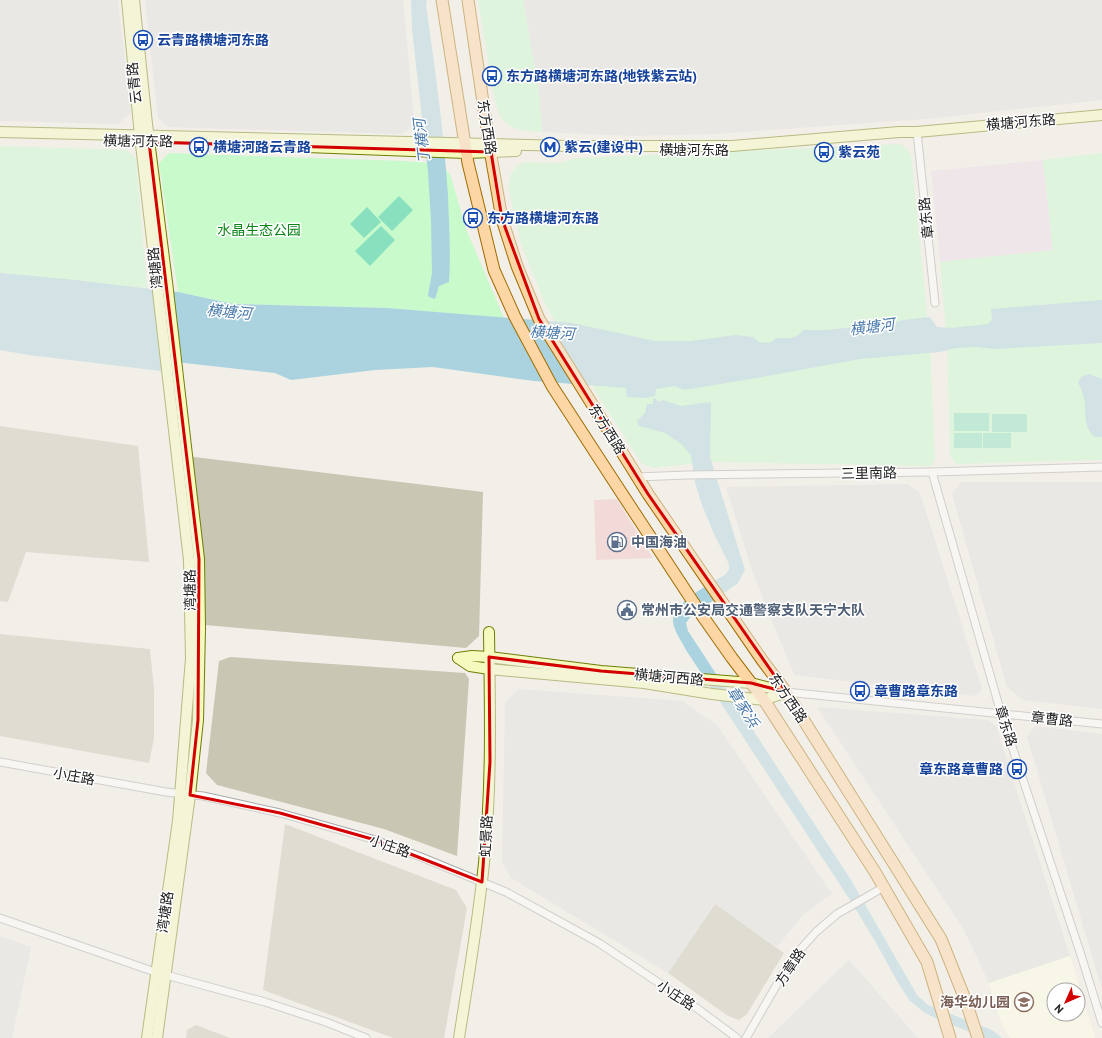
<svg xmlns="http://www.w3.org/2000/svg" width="1102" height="1038" font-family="'PT Sans','Noto Sans SC',sans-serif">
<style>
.residential{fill:#e0dfdf}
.commercial{fill:#f2dad9}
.industrial{fill:#ebdbe8}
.education{fill:#ffffe5;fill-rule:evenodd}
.construction{fill:#c7c7b4}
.park{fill:#c8facc}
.pitch{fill:#88e0be}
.water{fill:#aad3df}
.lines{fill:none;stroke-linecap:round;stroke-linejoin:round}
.street-casing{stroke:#a9a9a9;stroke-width:9}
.secondary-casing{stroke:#707d05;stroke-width:12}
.primary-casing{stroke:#a06b00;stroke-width:13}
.street{stroke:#fff;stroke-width:7}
.secondary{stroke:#f7fabf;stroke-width:10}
.primary{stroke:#fcd6a4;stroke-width:11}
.marked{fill:none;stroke:#d40000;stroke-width:3;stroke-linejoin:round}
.labels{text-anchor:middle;stroke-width:3;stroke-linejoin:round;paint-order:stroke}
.transit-label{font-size:14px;font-weight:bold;fill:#164399;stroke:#fff;text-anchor:start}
.street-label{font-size:14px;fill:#222;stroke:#fff}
.park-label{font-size:14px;fill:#0c8416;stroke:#fff}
.service-label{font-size:14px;font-weight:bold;fill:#4e5e75;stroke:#fff;text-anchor:start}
.education-label{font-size:14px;font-weight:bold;fill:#785e54;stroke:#fff;text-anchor:end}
.water-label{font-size:15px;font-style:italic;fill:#4a7aab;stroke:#fff}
</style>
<rect width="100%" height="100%" fill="#f2efe9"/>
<!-- residential -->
<g class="residential">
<polygon points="0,0 118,0 131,113 118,124 0,121"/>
<polygon points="145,0 403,0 414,120 410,128 401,134 168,127 158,118"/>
<polygon points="523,0 1102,0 1102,100 925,119 714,134 632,136 542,132 539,91"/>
<polygon points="961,482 1102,482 1102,709 1023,700 1007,687 952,494"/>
<polygon points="908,484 920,493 982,689 976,696 794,675 753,573 726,487"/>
<polygon points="518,689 682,701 717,725 832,894 804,914 777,947 714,904 668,973 511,878 502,861 505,703"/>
<polygon points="817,707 988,720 996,726 1070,956 989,983 964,930"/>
<polygon points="1035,726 1102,734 1102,989 1027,737"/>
<polygon points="0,936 31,947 12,1038 0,1038"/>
<polygon points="849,960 918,1038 768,1038"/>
</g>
<!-- commercial -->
<polygon class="commercial" points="617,499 653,558 596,560 594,500"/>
<!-- industrial -->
<polygon class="industrial" points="1043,160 1053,250 940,262 931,171"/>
<!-- education -->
<path class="education" d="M1070,956L1095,1038H1010L1001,1022L989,983ZM1054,990H1078V1014H1054Z"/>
<!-- construction -->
<g class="construction">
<polygon points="0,426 138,446 149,562 26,552 8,602 0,601"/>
<polygon points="186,456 483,492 479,636 466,648 205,625 189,610 180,466"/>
<polygon points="0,634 150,649 154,689 154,738 149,763 0,736"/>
<polygon points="230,657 465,673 469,679 457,856 384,829 217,785 206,773 219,661"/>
<polygon points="285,824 456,890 467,908 444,1038 393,1038 263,990"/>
<polygon points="715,904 784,953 747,1014 739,1020 728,1016 668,973"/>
<polygon points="196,1025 230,1038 186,1038 187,1030"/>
</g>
<!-- park -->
<g class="park">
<path d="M478,0H523L539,91L542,132C527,132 510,131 500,116C498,111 497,105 495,101Z"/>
<polygon points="901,144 911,154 930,344 935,461 930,466 708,462 654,468 642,464 597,394 545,304 521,244 508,186 511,174 518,165 525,162 559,163 577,158"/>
<polygon points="0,146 127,150 136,159 147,288 0,273"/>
<polygon points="169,153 405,161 433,163 442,166 450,174 466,229 504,318 387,308 233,304 178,292 159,163"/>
<polygon points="1102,153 1102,460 956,464 950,456 947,343 940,262 1053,250 1043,160"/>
</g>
<!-- pitch -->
<g class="pitch">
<polygon points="399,196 413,210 392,231 378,217"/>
<polygon points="367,207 381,222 364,238 350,224"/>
<polygon points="381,226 395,240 370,266 355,251"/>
<rect x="954" y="413" width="35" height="18"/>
<rect x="992" y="414" width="35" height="18"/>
<rect x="954" y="433" width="28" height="15"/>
<rect x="983" y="433" width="28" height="15"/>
</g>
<!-- water -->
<g class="water">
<path d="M411,0H427L426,5C435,69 444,132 448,196C449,225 451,253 449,282L439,286L435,299L429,297L428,295L432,273L431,220L428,172L412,29Z"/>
<path d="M0,273L66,279L178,292L233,304L387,308L572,323L655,341H691L736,335L753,337L759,342L770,343L776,338C788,338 796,340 803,330H825L889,324L903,320L930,317L937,327L951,328L988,324L992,320L991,309L1102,300V343L995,349L976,347L956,348L940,352L860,359L762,377L684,390L675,386L656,389L655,396L645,398L627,397L626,388L534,381L433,367L375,370L291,380L275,373L176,362L161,371L29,355L0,350Z"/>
<path d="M1089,374L1102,379V437H1095C1082,426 1087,412 1084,398C1083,392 1080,387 1078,382L1081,377Z"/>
<path d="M656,398L658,402L663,400L681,406L711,402L710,457L745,570L738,583L691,616L686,623L688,631L851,880L917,995L928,1005L992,1030L1002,1038H985L942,1021L925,1013L910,1001L900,986L875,941L850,900L686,650C682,642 674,631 673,622C671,603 712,583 726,574L729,569V564L714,534L702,505L695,482L691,455L681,444L665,433L639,426L637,421L645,413L647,404H653V399Z"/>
</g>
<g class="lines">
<!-- street casing -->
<g class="street-casing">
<g id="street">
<polyline points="917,132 935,303"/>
<polyline points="932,472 1001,713 1081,955 1102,1023"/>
<polyline points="637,477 687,475 932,472 1102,467"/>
<polyline points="786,692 1102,724"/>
<polyline points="0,762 166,792 203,796 280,813 372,839 421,857 506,892 599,943 698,1009 737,1038"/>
<polyline points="0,918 155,972 265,1002 326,1022 366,1038"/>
<polyline points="746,1038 783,974 798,952 816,932 837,914 884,887"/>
</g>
</g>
<!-- secondary casing -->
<g class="secondary-casing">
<g id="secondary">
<polyline points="127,0 140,136 189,560 191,658 178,821 147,1038"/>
<polyline points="134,0 147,124 167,282 199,559 200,628 198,720 190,795 157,1038"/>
<polyline points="0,132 568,146 732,146 899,132 917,132 1102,115"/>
<polyline points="280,146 466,153 516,151"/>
<polyline points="458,658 470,666 489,669 644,683 712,694 764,700 786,692"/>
<polyline points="458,658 472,656 489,657 601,671 751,683 786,692"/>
<path d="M459,1038C468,980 478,922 484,863C492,786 490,709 489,632"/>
</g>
</g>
<!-- primary casing -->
<g class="primary-casing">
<g id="primary">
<polyline points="442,0 468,163 494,270 515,317 552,386 615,483 701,614 732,658 764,700 875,872 927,962 950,1038"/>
<polyline points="468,0 490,150 502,219 517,266 539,319 648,494 762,660 786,692 941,939 965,999 978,1038"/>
</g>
</g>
<!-- street -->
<use href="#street" class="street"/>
<!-- secondary -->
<use href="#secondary" class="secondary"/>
<!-- primary -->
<use href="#primary" class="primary"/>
</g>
<!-- marked area -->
<path d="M0 0H1102V1038H0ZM149,142L491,152L502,219L539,319L648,494L786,692L751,683L601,671L489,657L490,762L482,882L372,839L280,813L190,795L198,720L199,559Z" fill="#f2efe9" fill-opacity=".55" fill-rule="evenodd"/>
<path class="marked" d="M149,142L491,152L502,219L539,319L648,494L786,692L751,683L601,671L489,657L490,762L482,882L372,839L280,813L190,795L198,720L199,559Z"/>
<!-- icons -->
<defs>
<g id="bus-ring" transform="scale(1)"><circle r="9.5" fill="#fff" stroke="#1a4fb4" stroke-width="1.5"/><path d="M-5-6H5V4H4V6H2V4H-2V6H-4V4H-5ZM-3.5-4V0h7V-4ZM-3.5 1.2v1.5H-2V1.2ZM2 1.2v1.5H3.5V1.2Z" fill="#1a4fb4"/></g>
<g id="metro-ring" transform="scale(1)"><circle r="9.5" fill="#fff" stroke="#1a4fb4" stroke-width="1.5"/><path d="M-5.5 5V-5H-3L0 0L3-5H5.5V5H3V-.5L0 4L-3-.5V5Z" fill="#1a4fb4"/></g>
<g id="fuel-ring" transform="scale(1)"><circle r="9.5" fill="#fff" stroke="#5c6f8a" stroke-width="1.5"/><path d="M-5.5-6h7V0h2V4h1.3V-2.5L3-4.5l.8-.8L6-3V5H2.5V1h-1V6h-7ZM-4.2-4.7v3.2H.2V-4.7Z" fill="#5c6f8a"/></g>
<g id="civic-ring" transform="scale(1)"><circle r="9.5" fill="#fff" stroke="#5c6f8a" stroke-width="1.5"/><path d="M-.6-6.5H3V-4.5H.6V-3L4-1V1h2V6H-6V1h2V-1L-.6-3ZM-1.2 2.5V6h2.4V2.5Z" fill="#5c6f8a"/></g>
<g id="school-ring" transform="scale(1)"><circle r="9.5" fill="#fff" stroke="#8d6e63" stroke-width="1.5"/><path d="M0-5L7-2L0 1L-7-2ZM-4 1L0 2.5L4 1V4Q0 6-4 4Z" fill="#8d6e63"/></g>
</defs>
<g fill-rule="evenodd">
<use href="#bus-ring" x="143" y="40"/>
<use href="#bus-ring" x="492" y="76"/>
<use href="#bus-ring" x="199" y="147"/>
<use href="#metro-ring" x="550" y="147"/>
<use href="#bus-ring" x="824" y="152"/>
<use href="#bus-ring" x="473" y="218"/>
<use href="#fuel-ring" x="617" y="542"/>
<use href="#civic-ring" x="627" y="610"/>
<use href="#bus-ring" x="860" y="691"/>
<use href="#bus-ring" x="1017" y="769"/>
<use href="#school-ring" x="1024" y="1002"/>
</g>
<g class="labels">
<!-- transit labels -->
<g class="transit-label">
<text x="157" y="45">云青路横塘河东路</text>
<text x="506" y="81">东方路横塘河东路(地铁紫云站)</text>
<text x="213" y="152">横塘河路云青路</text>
<text x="564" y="152">紫云(建设中)</text>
<text x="838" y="157">紫云苑</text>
<text x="487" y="223">东方路横塘河东路</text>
<text x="874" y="696">章曹路章东路</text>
<text x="1003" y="774" text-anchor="end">章东路章曹路</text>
</g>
<!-- street labels -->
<g class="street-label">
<text transform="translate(134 83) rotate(-96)" y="5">云青路</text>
<text transform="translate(1021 122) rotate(-5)" y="5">横塘河东路</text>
<text transform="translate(487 127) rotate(81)" y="5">东方西路</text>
<text transform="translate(138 141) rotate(1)" y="5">横塘河东路</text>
<text x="694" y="155">横塘河东路</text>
<text transform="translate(926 218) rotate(-96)" y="5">章东路</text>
<text transform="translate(155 268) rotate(-96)" y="5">湾塘路</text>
<text transform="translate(607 429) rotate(58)" y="5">东方西路</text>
<text transform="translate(869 473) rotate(-1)" y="5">三里南路</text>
<text transform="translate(190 590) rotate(-91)" y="5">湾塘路</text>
<text transform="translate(669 677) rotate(5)" y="5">横塘河西路</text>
<text transform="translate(788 698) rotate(56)" y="5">东方西路</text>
<text transform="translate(1052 719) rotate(6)" y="5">章曹路</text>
<text transform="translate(1006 726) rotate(72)" y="5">章东路</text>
<text transform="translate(74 776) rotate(10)" y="5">小庄路</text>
<text transform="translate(486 836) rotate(-87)" y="5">虹景路</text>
<text transform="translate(390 846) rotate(19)" y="5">小庄路</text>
<text transform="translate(165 912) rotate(-82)" y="5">湾塘路</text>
<text transform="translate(790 967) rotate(-56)" y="5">方章路</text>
<text transform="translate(676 995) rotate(33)" y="5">小庄路</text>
</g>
<!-- park labels -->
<g class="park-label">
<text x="259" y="235">水晶生态公园</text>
</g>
<!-- service labels -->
<g class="service-label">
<text x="631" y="547">中国海油</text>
<text x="641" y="615">常州市公安局交通警察支队天宁大队</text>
</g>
<!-- education labels -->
<g class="education-label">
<text x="1010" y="1007">海华幼儿园</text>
</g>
<!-- water labels -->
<g class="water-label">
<text transform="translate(422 141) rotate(-97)" y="5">丁横河</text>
<text transform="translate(229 312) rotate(5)" y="5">横塘河</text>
<text transform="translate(872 327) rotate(-7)" y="5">横塘河</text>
<text transform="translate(552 333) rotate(3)" y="5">横塘河</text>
<text transform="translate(743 707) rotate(58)" y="5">章家浜</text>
</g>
</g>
<!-- north arrow -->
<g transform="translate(1066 1002) rotate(225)"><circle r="19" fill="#ffffff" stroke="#a7a7a7"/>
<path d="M0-3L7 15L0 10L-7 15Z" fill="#d40000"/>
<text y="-6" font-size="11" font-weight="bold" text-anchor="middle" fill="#222222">N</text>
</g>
</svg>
